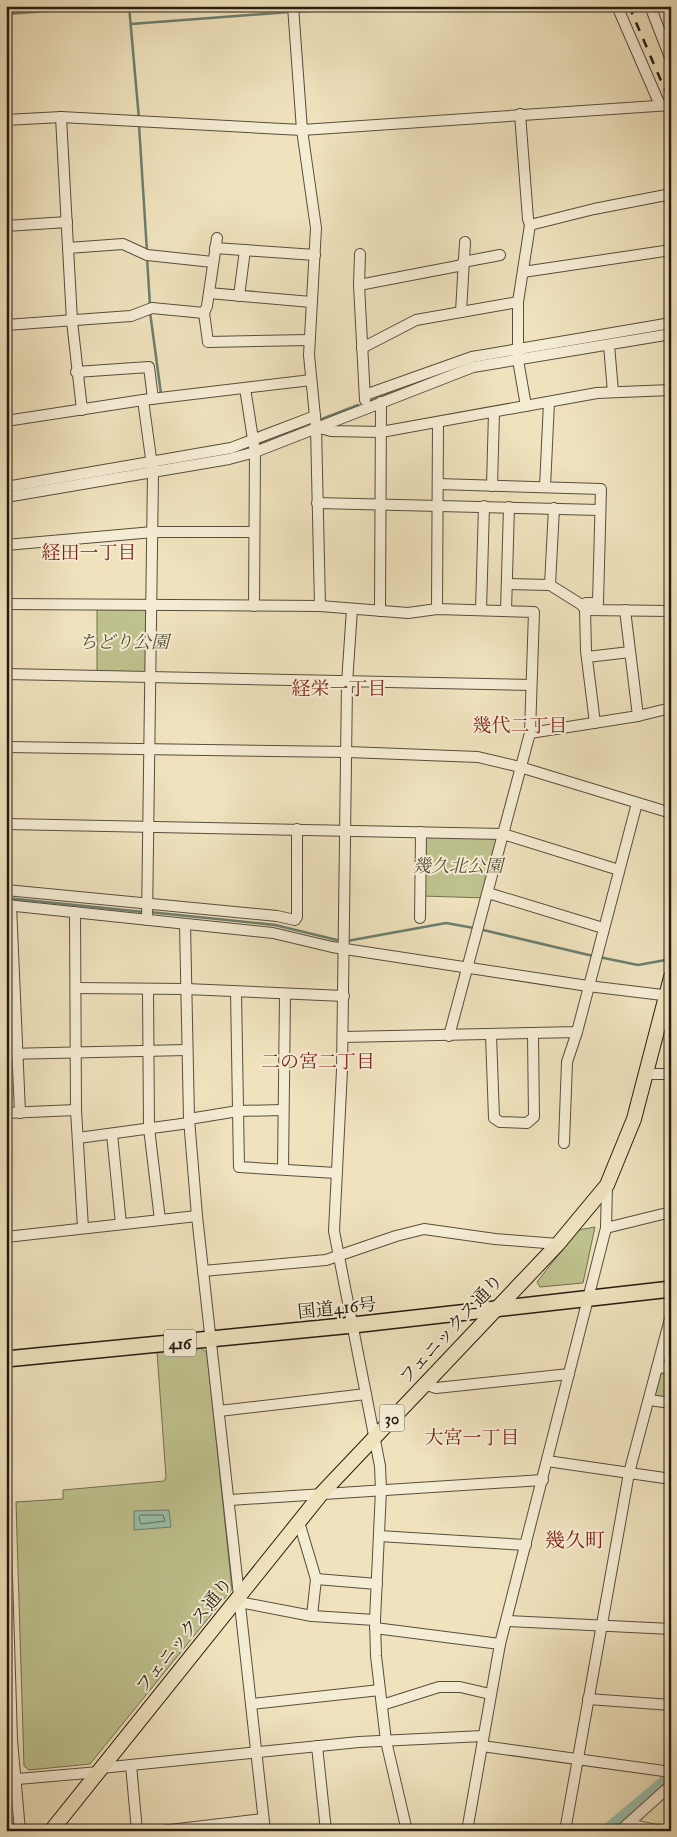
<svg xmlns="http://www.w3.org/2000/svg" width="677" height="1837" font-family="'IM FELL Double Pica','Noto Serif JP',serif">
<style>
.green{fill:#bec28e;stroke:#726f50}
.water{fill:#9abfac;stroke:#6b7e6e}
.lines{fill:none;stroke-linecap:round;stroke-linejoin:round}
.shore{stroke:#606e5e;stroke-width:1}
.stream{stroke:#6b7e6e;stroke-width:2.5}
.river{stroke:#9abfac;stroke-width:15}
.minor-casing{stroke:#584e3c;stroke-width:12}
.major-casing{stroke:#251c11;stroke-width:16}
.highway-casing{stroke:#251c11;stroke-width:18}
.minor{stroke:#f5ecd4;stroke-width:10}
.major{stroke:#efe2bd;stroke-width:14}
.highway{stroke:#efe2bd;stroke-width:15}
.rail{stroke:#251c11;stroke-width:2.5;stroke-dasharray:9 9;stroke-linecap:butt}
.labels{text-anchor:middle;stroke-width:4;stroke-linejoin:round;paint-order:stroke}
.shield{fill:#f5ecd4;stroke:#635a4c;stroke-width:1}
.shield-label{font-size:16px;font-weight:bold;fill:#251c11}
.park-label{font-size:18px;font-style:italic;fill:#534e36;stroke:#f5ecd4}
.street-label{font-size:18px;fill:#251c11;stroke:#f5ecd4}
.neighbourhood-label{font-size:19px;fill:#7a1f14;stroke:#f5ecd4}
.quarter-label{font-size:20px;fill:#7a1f14;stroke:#f5ecd4}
</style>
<rect width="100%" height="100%" fill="#efe2bd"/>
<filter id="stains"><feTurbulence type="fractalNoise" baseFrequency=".004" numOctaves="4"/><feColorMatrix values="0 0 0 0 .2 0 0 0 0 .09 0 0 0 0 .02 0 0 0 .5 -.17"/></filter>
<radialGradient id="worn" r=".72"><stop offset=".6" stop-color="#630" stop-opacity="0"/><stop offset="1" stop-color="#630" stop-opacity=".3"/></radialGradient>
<!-- green -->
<g class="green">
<polygon points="97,608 151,609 150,674 97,674"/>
<polygon points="422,833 502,836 486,898 422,896"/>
<polygon points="595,1227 583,1283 540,1287 537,1282 578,1230"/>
<polygon points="201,1348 207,1353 232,1589 90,1764 29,1770 24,1766 16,1502 63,1499 63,1490 164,1481 166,1477 157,1352"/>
<polygon points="671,1368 671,1402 651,1398 658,1370"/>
</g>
<!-- water -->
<polygon class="water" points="169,1510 171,1527 134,1530 134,1511"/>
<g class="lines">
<!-- shore -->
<polygon class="shore" points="141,1515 163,1515 165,1521 141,1524 139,1518"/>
<!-- stream -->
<g class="stream">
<polyline points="129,6 139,119"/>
<polyline points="296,12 366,6"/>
<polyline points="6,14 116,6"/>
<polyline points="131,24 290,12"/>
<polyline points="139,125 147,252"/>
<polyline points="147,257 150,306"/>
<polyline points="150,312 161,394"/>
<polyline points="371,401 438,375"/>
<polyline points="322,419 358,405"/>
<polyline points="259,443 302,426"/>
<polyline points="6,898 144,912"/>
<polyline points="149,912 275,925 341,941"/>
<polyline points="479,929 593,956"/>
<polyline points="347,941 446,923 474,928"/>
<polyline points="599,957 638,965 671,959"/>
</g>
<!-- river -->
<polyline class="river" points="608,1831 671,1778"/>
<!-- minor casing -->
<g class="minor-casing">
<g id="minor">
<polyline points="293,6 302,130 316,228 309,355 316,427 320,606"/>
<polyline points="617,6 660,105"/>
<polyline points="650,6 671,60"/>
<polyline points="520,114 528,219 530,225"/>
<polyline points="61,117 72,321 82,410"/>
<polyline points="6,120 61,117 302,130 671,105"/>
<polyline points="6,226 67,222"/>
<polyline points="217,238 207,306 204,313 208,342 309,340"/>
<polyline points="68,248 123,244 147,255 213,262"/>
<polyline points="215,248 315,255"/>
<polyline points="360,254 359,285 365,400"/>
<polyline points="463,262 500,255"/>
<polyline points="523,272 671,250"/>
<polyline points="359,285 463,265"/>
<polyline points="209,293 311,302"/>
<polyline points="239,296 245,250"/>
<polyline points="461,312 465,242"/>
<polyline points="6,325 131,316 152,308 204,313"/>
<polyline points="609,345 613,392"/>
<polyline points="362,348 416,320 518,302"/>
<polyline points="76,372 149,367 153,399"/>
<polyline points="245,388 255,452 254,606"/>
<polyline points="365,395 472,357 671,323"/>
<polyline points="143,400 153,473 147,920"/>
<polyline points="526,406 518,360 518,302 530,225 594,209 671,194"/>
<polyline points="6,421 143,400 311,380"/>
<polyline points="316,427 331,431 381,432 597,393 671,390"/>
<polyline points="438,484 601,489 598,603 586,603 582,605"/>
<polyline points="492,486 494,412"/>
<polyline points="6,487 231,448 315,416"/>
<polyline points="545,487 549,402"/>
<polyline points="6,497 229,459 255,452 473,367 671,334"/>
<polyline points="317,503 600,510"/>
<polyline points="6,545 153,532 254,532"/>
<polyline points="507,584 550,585 582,605 585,610 586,651 595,723"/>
<polyline points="550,585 554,508"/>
<polyline points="6,604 320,606 408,613 437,609 534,612 530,733 449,1036"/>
<polyline points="352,609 347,683 342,1070 334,1231 380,1466 381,1490 375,1620 376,1656 386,1741 407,1831"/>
<polyline points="437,609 438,423"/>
<polyline points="481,610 484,506"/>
<polyline points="585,610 671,611"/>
<polyline points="625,610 638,716"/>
<polyline points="380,611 381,402"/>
<polyline points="506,611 509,507"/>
<polyline points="587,657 630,652"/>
<polyline points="6,674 531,685"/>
<polyline points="530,733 638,716 671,708"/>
<polyline points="6,747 348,752 478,757 520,767 671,813"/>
<polyline points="6,824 503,834 619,870"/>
<polyline points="6,890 277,916 295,920 297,917 297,829"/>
<polyline points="488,893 603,928"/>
<polyline points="6,905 273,933 332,947 588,986 671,996"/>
<polyline points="11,905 20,1113"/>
<polyline points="75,912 76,1110 83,1228"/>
<polyline points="420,918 421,832"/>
<polyline points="185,924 189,1119 197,1216 265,1831"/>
<polyline points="76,988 186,989 344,996"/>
<polyline points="148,989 149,1128 160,1220"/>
<polyline points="236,992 239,1167 336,1173"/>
<polyline points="491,1035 494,1118 500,1122 527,1123 534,1117 533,1034"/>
<polyline points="343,1037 577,1032 637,803"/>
<polyline points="6,1054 187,1050"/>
<polyline points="645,1074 671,1074"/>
<polyline points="6,1113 76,1110"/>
<polyline points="189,1119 238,1111 283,1110"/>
<polyline points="112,1134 121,1224"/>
<polyline points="78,1138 189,1123"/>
<polyline points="564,1143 567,1062 577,1032"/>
<polyline points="283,1169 285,994"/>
<polyline points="606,1228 671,1212"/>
<polyline points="6,1237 197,1216"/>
<polyline points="203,1271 326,1260 396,1236 424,1229 495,1239 558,1244"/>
<polyline points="657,1368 671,1367"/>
<polyline points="425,1384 436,1388 569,1374"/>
<polyline points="649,1400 671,1403"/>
<polyline points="219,1411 366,1394"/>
<polyline points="547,1461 671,1479"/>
<polyline points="230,1500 543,1480"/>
<polyline points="299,1522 316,1579 312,1616"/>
<polyline points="379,1536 526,1545"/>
<polyline points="6,1544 12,1740 20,1831"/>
<polyline points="316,1579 377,1584"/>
<polyline points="239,1602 312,1616 375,1620"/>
<polyline points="506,1621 671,1629"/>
<polyline points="375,1628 500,1644"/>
<polyline points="588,1699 671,1705"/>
<polyline points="251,1704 380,1690"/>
<polyline points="382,1705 439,1687 460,1687 490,1694"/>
<polyline points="317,1746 326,1831"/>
<polyline points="482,1746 671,1772"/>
<polyline points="131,1765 137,1831"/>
<polyline points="101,1768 359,1742 483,1736"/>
<polyline points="6,1780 99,1772"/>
<polyline points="628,1824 661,1831"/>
<polyline points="161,1831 263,1819"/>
<polyline points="467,1831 500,1644 606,1228 607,1185"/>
<polyline points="565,1831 629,1473 671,1315"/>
<polyline points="620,1831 671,1785"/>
</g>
</g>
<!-- major casing -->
<g class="major-casing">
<polyline id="major" points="51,1831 322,1493 558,1244 607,1185 634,1119 671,977"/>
</g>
<!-- highway casing -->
<g class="highway-casing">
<polyline id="highway" points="6,1359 353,1325 671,1289"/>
</g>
<!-- minor -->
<use href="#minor" class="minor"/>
<!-- major -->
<use href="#major" class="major"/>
<!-- highway -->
<use href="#highway" class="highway"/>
<!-- rail -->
<polyline class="rail" points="629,6 671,104"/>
</g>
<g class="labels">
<!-- shield labels -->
<g class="shield">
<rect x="164" y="1329.5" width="32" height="27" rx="4"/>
<rect x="379.5" y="1404.5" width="25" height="27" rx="4"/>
</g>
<g class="shield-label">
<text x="180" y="1349">416</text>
<text x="392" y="1424">30</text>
</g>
<!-- park labels -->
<g class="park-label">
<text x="124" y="648">ちどり公園</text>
<text x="458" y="872">幾久北公園</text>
</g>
<!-- street labels -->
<g class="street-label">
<text transform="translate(337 1308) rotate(-6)" y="6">国道416号</text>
<text transform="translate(451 1329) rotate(-47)" y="6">フェニックス通り</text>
<text transform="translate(184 1635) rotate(-51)" y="6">フェニックス通り</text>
</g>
<!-- neighbourhood labels -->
<g class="neighbourhood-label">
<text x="89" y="559">経田一丁目</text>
<text x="339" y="695">経栄一丁目</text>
<text x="520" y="732">幾代二丁目</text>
<text x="318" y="1068">二の宮二丁目</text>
<text x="472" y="1444">大宮一丁目</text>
</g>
<!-- quarter labels -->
<g class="quarter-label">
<text x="575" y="1547">幾久町</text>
</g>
</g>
<!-- margin -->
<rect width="677" height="1837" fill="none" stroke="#efe2bd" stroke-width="25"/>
<rect x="8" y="8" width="662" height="1822" fill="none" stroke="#251c11" stroke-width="2.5"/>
<rect x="12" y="12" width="652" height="1812" fill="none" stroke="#251c11"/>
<rect width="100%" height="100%" filter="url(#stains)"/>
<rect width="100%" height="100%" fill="url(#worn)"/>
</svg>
